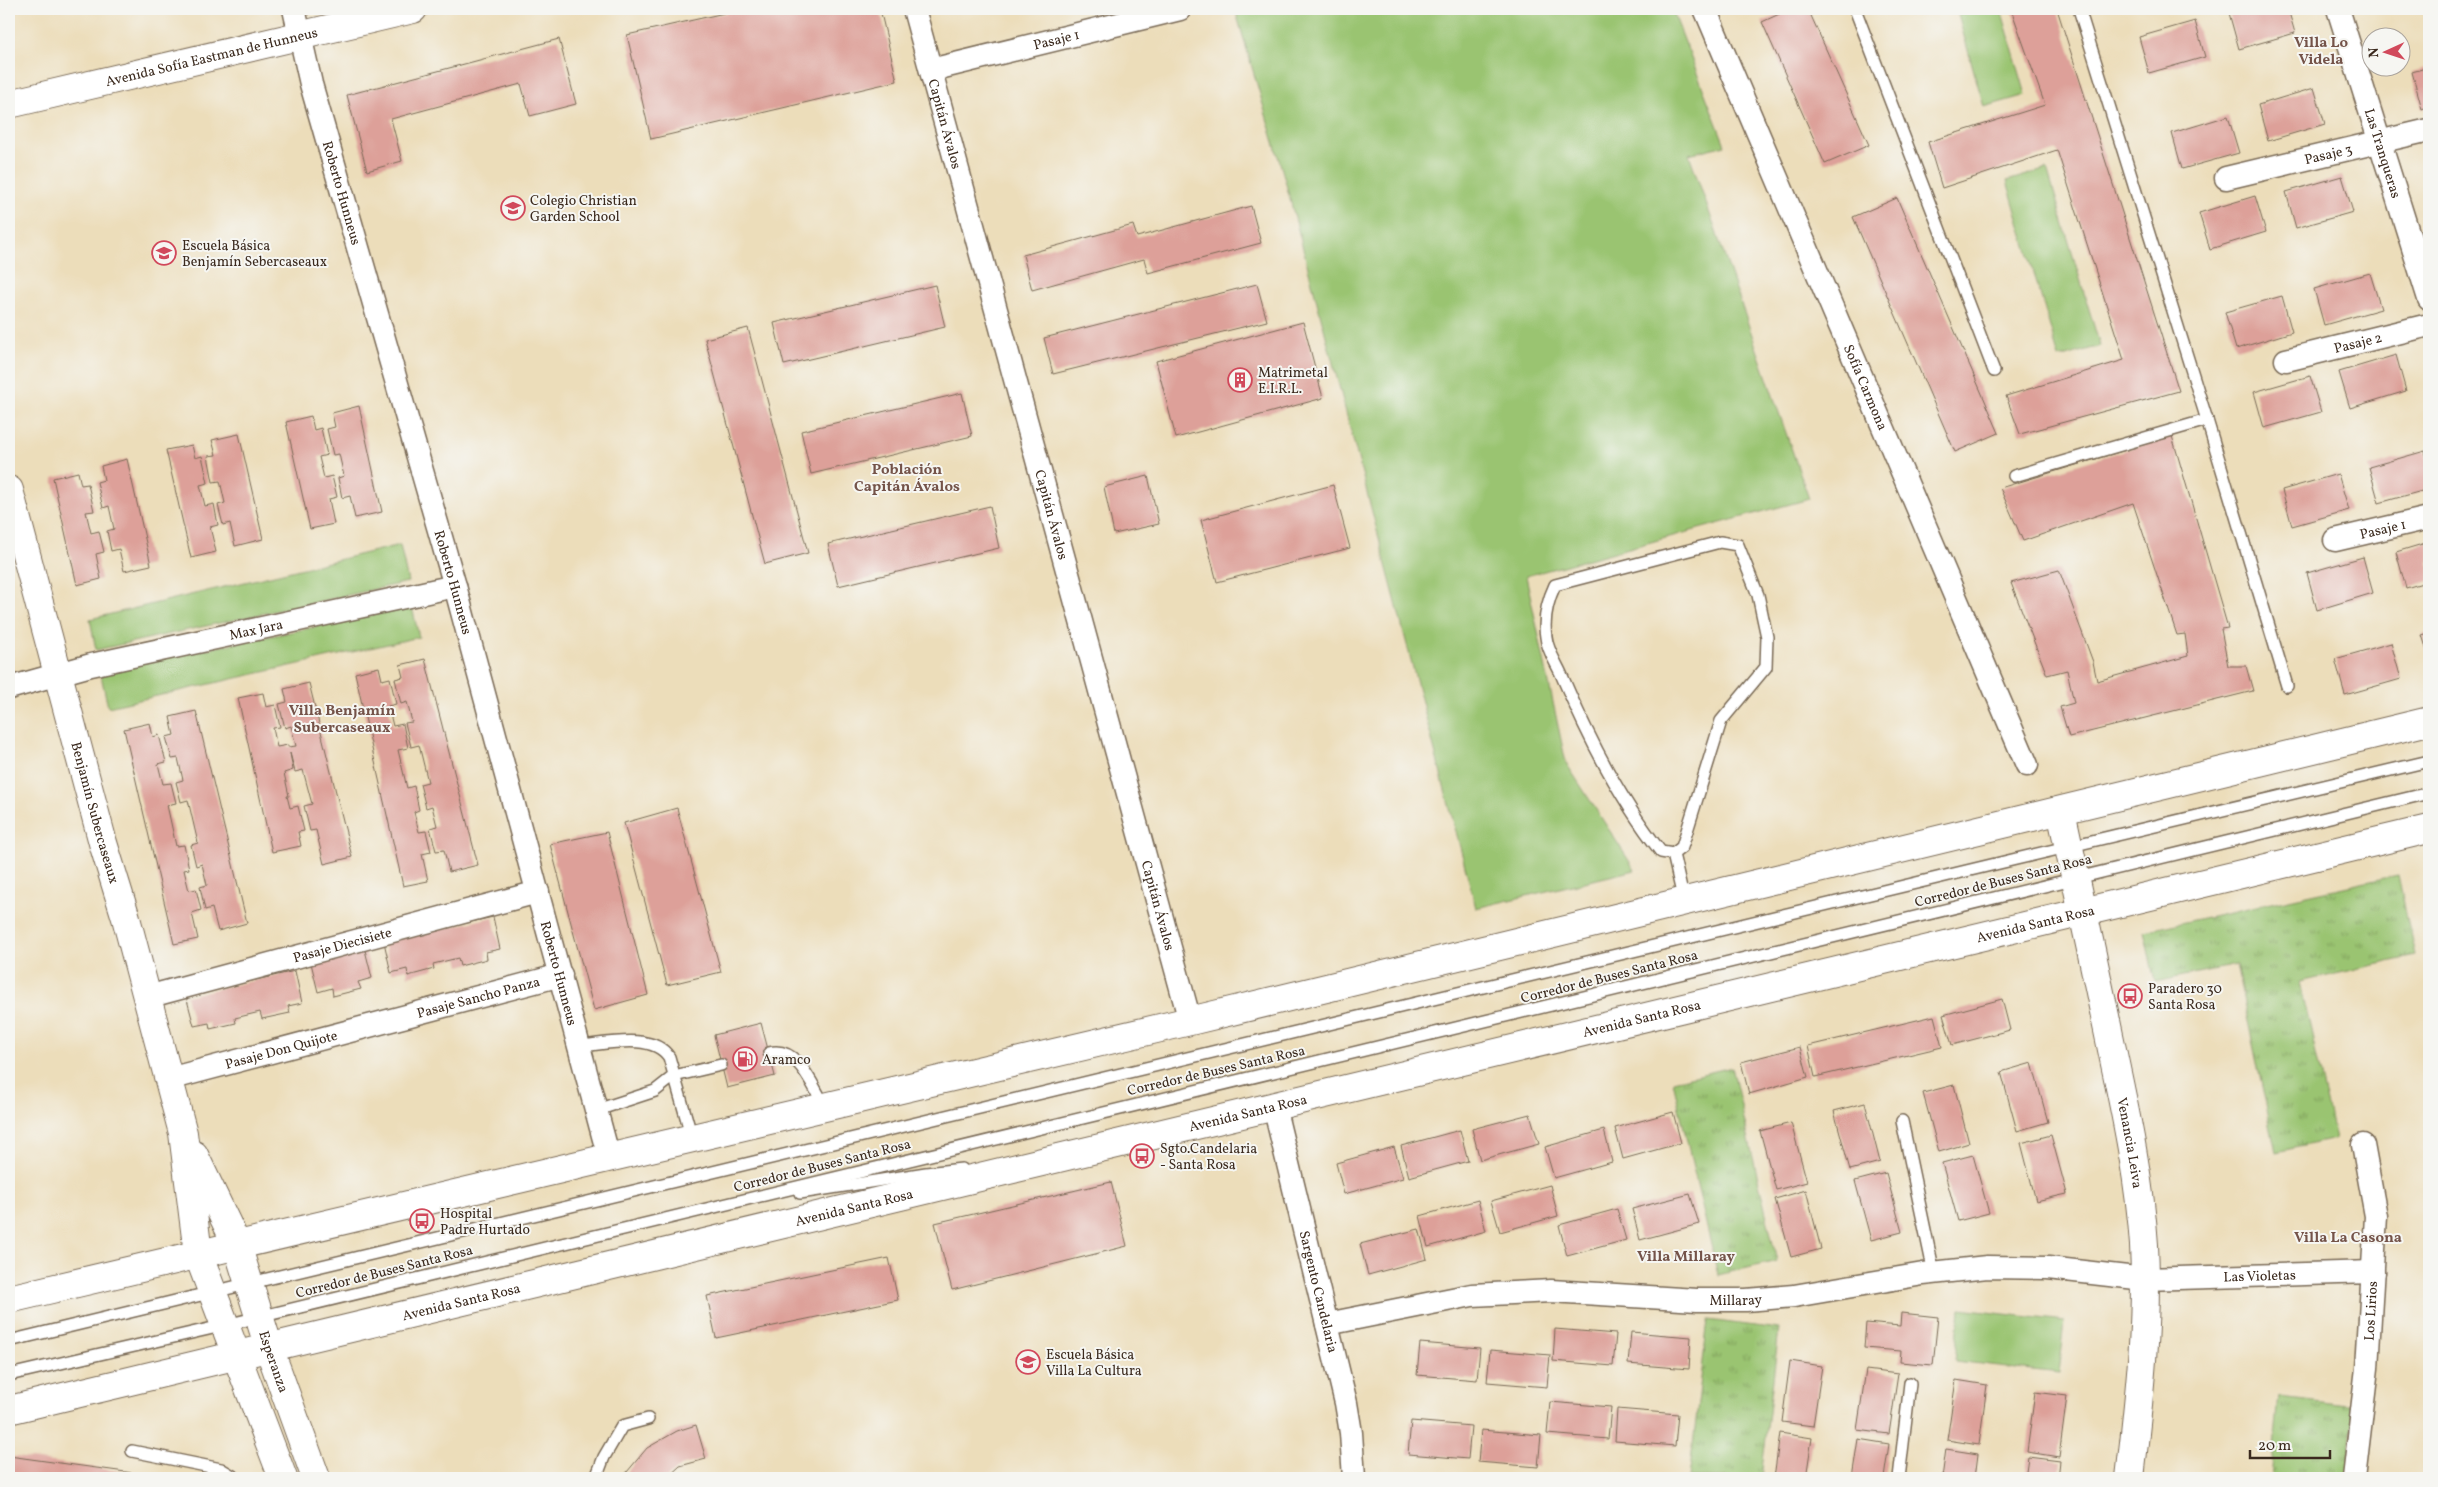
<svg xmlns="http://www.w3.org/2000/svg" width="2438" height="1487" font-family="Vollkorn,serif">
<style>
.grass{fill:url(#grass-tufts);stroke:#6a7748}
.park{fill:#9ac471;stroke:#6a7748}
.building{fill:#dda099}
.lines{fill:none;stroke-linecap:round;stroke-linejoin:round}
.service-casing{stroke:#796955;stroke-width:14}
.minor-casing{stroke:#796955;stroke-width:25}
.tertiary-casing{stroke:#796955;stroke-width:30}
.primary-casing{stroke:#796955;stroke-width:30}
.service{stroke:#fff;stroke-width:11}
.minor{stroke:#fff;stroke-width:22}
.tertiary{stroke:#fff;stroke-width:28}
.primary{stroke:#fff;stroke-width:28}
.labels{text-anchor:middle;stroke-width:4;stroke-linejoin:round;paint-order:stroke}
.street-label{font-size:14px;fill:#3b2a1e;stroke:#f6f6f2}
.poi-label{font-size:14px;fill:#3b2a1e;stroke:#f6f6f2;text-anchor:start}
.neighbourhood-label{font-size:15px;font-weight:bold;fill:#745349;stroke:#f6f6f2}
</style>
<defs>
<pattern id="grass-tufts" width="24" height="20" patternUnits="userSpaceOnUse" patternTransform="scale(1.25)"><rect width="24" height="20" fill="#9ac471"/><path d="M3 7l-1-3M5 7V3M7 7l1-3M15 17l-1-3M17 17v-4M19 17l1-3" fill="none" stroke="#7f9f5c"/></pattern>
</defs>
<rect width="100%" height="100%" fill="#f6f6f2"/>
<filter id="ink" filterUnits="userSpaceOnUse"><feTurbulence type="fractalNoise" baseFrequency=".02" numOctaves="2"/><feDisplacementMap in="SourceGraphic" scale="10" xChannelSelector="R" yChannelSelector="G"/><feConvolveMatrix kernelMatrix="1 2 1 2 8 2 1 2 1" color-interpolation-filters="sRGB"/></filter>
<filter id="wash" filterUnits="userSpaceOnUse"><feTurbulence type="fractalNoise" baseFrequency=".0096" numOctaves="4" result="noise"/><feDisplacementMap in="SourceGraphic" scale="20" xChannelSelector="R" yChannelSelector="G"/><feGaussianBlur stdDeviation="1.12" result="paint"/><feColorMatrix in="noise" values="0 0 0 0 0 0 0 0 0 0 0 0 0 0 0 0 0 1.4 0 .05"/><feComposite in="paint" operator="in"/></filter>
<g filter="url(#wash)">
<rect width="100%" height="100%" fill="#ecddba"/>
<!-- grass -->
<g class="grass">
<polygon points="2398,875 2415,956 2300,982 2335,1139 2276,1152 2236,965 2155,982 2144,931"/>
<polygon points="1732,1067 1777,1261 1718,1275 1673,1081"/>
<polygon points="1708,1320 1779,1329 1761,1478 1689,1478"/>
<polygon points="2279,1397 2355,1406 2347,1478 2271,1478"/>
</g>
<!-- park -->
<g class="park">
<polygon points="1235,9 1672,9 1725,145 1689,154 1809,499 1526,576 1566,763 1635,870 1476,908 1285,180"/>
<polygon points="1980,9 2001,9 2026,95 1984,107 1958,15"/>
<polygon points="2047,169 2100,346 2059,358 2007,181"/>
<polygon points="400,545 408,582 96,650 90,619"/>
<polygon points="412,607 419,637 108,707 100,671"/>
<polygon points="1960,1309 2065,1321 2059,1373 1955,1361"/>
</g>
<g id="blocks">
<!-- building -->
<g class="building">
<polygon points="742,9 880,9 897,81 651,139 627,35"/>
<polygon points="1790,9 1808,9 1869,145 1825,164 1762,22"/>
<polygon points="2011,9 2057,9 2179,391 2020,434 2006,396 2124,360 2057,150 1942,188 1928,142 2045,105"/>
<polygon points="2244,9 2288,9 2295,33 2239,49 2229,13"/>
<polygon points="2195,21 2205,57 2149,73 2139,37"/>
<polygon points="559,39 576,104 530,116 521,84 391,119 402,161 367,171 347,95"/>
<polygon points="2429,67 2429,106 2422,109 2412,72"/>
<polygon points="2314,88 2325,124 2268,141 2258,105"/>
<polygon points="2228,116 2239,153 2182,169 2172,133"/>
<polygon points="2342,176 2353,212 2296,228 2286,192"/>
<polygon points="2255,196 2266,232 2210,249 2199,213"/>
<polygon points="1897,198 1999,433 1955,452 1853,217"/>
<polygon points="1251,206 1261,243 1148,273 1144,259 1032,290 1023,255 1133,225 1137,237"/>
<polygon points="2370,273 2381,309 2324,325 2314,289"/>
<polygon points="1257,284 1267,321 1053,374 1044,338"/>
<polygon points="935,285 945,327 784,365 774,323"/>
<polygon points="2282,296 2292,332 2236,349 2225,312"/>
<polygon points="1303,322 1323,398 1176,438 1156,361"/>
<polygon points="748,328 808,553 765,564 705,339"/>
<polygon points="2396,355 2406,391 2350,408 2339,372"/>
<polygon points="2310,376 2321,412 2264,428 2254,392"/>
<polygon points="962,393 972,436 811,474 801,431"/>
<polygon points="359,406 382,512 355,518 350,496 342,498 338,478 344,476 339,454 333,455 327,429 335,427 332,413"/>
<polygon points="311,416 314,430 321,428 327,455 319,457 324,478 332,476 337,497 329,499 334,524 310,529 286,422"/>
<polygon points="239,434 263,539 235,546 230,523 223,525 218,505 225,503 220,481 213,482 208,456 216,455 212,440"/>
<polygon points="2172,436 2228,628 2221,629 2228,666 2246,666 2253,691 2069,737 2060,707 2074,703 2067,670 2047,675 2011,583 2059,570 2093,662 2097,681 2188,656 2185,634 2177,635 2133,503 2023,541 2000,488"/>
<polygon points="192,445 195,458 202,456 208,483 200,485 205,506 214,504 218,525 210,527 216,552 191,558 166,450"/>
<polygon points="2425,451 2429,465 2429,489 2379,503 2369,467"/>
<polygon points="127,459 151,565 124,571 119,549 111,551 107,531 114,529 109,506 103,508 97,482 104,480 101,466"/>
<polygon points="78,472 81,485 88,484 94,511 86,512 91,533 99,531 104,552 96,554 101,579 77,585 53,478"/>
<polygon points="2338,474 2349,510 2292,526 2282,490"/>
<polygon points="1148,476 1159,524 1114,534 1104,487"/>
<polygon points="1333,485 1350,548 1217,582 1201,520"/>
<polygon points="990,506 999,548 838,586 828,544"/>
<polygon points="2429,542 2429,581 2406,588 2396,552"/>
<polygon points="2363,557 2373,593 2317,610 2307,573"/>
<polygon points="2429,633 2429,657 2422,635"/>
<polygon points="2391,643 2401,679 2345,695 2335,659"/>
<polygon points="425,659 478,865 449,872 444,850 436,851 430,828 437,826 432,806 426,808 420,784 428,782 419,745 411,747 405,723 412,722 407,702 401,704 395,679 403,677 400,665"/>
<polygon points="379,667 382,680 390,678 396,704 388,706 393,726 403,724 408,748 398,750 407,788 414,786 419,810 414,812 419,832 426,831 431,852 422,854 428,881 403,886 355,673"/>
<polygon points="309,683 352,857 324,864 316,830 310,831 304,806 312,804 303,770 295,772 290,753 293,770 284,773 289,796 287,796 290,808 298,806 304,831 298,832 301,846 272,852 238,698 263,693 266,707 275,705 280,727 273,728 277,747 288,745 288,747 296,746 291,726 285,728 279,704 287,702 284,689"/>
<polygon points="196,711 247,923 218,931 212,908 205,910 200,887 207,885 202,864 196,866 191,845 198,843 188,800 181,802 176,782 183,780 178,758 172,759 166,737 174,735 170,717"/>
<polygon points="150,723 153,737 159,735 166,762 158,764 163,784 171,783 176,803 167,805 176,846 184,845 189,869 184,870 189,891 196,889 201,910 192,913 198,939 174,944 124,729"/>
<polygon points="677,808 721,972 667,985 624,823"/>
<polygon points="607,832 648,995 594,1010 550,844"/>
<polygon points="493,917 500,949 486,952 487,959 460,966 458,958 433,964 434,969 408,976 407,969 391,973 384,942"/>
<polygon points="365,950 372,978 358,982 361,989 333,996 332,988 318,992 311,963"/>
<polygon points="295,971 302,1003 288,1006 290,1013 262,1019 260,1012 235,1018 236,1023 210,1029 209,1023 194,1026 186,996"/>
<polygon points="2002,999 2010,1030 1952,1045 1943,1015"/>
<polygon points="1934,1016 1942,1047 1815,1077 1808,1046"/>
<polygon points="761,1023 775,1076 727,1088 714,1035"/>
<polygon points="1800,1047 1808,1077 1749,1094 1741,1062"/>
<polygon points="2032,1063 2048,1122 2017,1131 2001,1072"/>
<polygon points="1954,1085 1969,1143 1939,1152 1923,1093"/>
<polygon points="1865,1103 1880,1162 1850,1170 1834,1111"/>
<polygon points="1673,1112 1681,1143 1623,1159 1615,1128"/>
<polygon points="1530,1114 1539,1144 1480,1160 1472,1129"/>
<polygon points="1791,1123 1807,1182 1776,1190 1760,1131"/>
<polygon points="1460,1130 1468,1161 1409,1177 1401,1146"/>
<polygon points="1604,1130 1612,1162 1554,1178 1545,1147"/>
<polygon points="2051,1135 2067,1194 2036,1201 2021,1143"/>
<polygon points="1394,1147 1403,1178 1344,1194 1336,1163"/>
<polygon points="1973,1155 1989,1213 1958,1221 1942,1163"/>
<polygon points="1886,1173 1902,1232 1871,1240 1855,1181"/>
<polygon points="1111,1182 1127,1246 952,1290 935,1223"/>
<polygon points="1550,1185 1558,1216 1500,1232 1491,1201"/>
<polygon points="1806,1190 1821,1249 1791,1257 1775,1199"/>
<polygon points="1690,1194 1699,1224 1640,1240 1632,1209"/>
<polygon points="1478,1200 1486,1231 1428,1247 1420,1216"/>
<polygon points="1617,1209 1626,1240 1567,1256 1559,1225"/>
<polygon points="1419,1229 1427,1259 1368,1275 1360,1244"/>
<polygon points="889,1258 898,1300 716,1338 707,1296"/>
<polygon points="1901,1313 1938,1317 1933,1365 1900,1362 1901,1351 1864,1348 1866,1323 1900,1326"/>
<polygon points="1555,1329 1616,1334 1613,1366 1553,1361"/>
<polygon points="1631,1332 1691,1337 1689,1369 1628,1364"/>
<polygon points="1420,1343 1480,1348 1477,1380 1417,1375"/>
<polygon points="1490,1350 1550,1355 1547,1387 1487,1382"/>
<polygon points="1790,1361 1822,1366 1813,1426 1782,1422"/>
<polygon points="1866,1370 1898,1374 1889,1434 1857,1430"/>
<polygon points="1956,1380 1987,1385 1979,1445 1947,1440"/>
<polygon points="2035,1392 2067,1396 2059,1457 2027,1452"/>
<polygon points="1550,1402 1611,1407 1608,1439 1547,1434"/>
<polygon points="1617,1409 1678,1414 1675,1446 1615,1441"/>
<polygon points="1411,1421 1471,1426 1468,1459 1408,1454"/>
<polygon points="696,1425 706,1459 680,1466 667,1478 622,1478 647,1448 677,1431"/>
<polygon points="1481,1430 1541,1435 1538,1467 1478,1462"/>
<polygon points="1780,1433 1812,1438 1806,1478 1774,1478"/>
<polygon points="1858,1439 1889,1444 1884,1478 1852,1478"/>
<polygon points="1946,1449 1978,1454 1975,1478 1942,1478"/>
<polygon points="9,1456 162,1477 162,1478 9,1478"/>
<polygon points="2028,1457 2060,1461 2058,1478 2025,1478"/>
</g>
</g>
</g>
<g filter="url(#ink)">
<use href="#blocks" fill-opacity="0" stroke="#796955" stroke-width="1"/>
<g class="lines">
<!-- service casing -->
<g class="service-casing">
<g id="service">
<polyline points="1855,9 1994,371"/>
<polyline points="2079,9 2207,420 2287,686"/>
<polyline points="2014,476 2207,420"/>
<path d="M1720,542L1738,545L1758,595L1767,637L1766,667L1721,721L1682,847L1673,854L1661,852C1620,800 1588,737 1562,676C1557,664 1547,650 1546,637C1543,618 1547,602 1555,585Z"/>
<polyline points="1673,854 1684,902"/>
<path d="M580,1046C606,1044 653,1032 669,1057L692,1138"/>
<path d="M769,1053C798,1045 812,1086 825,1106"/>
<polyline points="597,1110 655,1091 674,1076 721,1065"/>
<polyline points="1902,1121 1934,1273"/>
<polyline points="800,1193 926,1173 962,1169"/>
<polyline points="9,1341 2012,860 2429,761"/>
<polyline points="9,1375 226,1325 2429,793"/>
<polyline points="132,1451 221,1469 236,1478"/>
<polyline points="596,1478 604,1457 622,1426 648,1419"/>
<polyline points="1899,1478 1910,1383"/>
</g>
</g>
<!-- minor casing -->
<g class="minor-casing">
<g id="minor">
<path id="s1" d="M294,9L311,84L455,586L609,1158"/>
<path id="s2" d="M914,9L1190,1021"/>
<path id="s3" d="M1705,9L2027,765"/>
<path id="s4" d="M2338,9L2429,299"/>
<path id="s5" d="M931,70L1180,9"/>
<path id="s6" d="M2226,178L2429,130"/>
<path id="s7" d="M2286,360L2429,325"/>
<path id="s8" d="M2335,540L2429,518"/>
<path id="s9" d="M9,688L91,665L455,586"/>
<path id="s10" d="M147,997L538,892"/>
<path id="s11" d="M169,1079L561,975"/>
<path id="s12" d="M1274,1106L1346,1403L1351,1433L1354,1478"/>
<path id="s13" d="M1327,1324L1472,1295L1551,1291L1697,1300H1746L1794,1296L1923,1274L1987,1267L2048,1268L2145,1279L2373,1272"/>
<path id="s14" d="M2354,1478L2367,1368L2376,1216L2363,1145"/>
</g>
</g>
<!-- tertiary casing -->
<g class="tertiary-casing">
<g id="tertiary">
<path id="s15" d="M9,104L413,9"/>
<path id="s16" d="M9,490L103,843L126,918L183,1133L198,1254L283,1478"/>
<path id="s17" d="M2061,811C2079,894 2097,976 2114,1059C2127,1120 2140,1182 2144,1245C2148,1324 2139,1399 2130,1478"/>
<path id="s18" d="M194,1155L237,1245L269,1348L316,1478"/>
</g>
</g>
<!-- primary casing -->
<g class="primary-casing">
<g id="primary">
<polyline points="9,1299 1190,1021 2429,721"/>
<path id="s19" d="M9,1410L2429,829"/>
</g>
</g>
<!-- service -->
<use href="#service" class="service"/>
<!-- minor -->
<use href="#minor" class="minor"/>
<!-- tertiary -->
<use href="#tertiary" class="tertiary"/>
<!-- primary -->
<use href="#primary" class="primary"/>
</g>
</g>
<!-- icons -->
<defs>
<g id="school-ring" transform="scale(1.25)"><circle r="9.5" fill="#f6f6f2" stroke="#d1495b" stroke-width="1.5"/><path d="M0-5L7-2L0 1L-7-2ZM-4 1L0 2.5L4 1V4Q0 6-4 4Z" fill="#d1495b"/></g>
<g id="building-ring" transform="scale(1.25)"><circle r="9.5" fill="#f6f6f2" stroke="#d1495b" stroke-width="1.5"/><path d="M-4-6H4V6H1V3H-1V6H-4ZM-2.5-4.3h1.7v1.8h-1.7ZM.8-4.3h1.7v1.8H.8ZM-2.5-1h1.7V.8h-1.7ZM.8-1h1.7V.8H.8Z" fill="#d1495b"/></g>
<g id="bus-ring" transform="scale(1.25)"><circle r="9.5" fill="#f6f6f2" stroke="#d1495b" stroke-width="1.5"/><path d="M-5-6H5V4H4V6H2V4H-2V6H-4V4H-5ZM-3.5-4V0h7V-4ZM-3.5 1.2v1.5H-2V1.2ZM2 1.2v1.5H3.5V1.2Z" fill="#d1495b"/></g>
<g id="fuel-ring" transform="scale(1.25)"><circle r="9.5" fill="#f6f6f2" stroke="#d1495b" stroke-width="1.5"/><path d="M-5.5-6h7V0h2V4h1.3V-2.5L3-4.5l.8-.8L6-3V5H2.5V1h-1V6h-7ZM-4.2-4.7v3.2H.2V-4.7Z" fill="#d1495b"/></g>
</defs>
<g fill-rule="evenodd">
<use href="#school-ring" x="513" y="208"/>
<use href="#school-ring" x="164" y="253"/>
<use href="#building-ring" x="1240" y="380"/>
<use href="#bus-ring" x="2130" y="996"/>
<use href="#fuel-ring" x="745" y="1059"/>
<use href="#bus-ring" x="1142" y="1156"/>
<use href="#bus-ring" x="422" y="1221"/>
<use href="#school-ring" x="1028" y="1362"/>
</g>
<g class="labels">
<!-- street labels -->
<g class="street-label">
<text dy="5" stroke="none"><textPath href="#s5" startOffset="129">Pasaje 1</textPath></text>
<text dy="5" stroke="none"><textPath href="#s15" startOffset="208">Avenida Sofía Eastman de Hunneus</textPath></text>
<text dy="5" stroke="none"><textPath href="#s2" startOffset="119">Capitán Ávalos</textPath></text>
<text dy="5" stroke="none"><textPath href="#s6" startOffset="105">Pasaje 3</textPath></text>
<text dy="5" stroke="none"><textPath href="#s4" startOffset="151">Las Tranqueras</textPath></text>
<text dy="5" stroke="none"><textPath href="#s1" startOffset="190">Roberto Hunneus</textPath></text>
<text dy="5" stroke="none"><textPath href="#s7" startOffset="74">Pasaje 2</textPath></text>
<text dy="5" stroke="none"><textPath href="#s3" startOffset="411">Sofía Carmona</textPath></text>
<text dy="5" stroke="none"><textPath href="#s2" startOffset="524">Capitán Ávalos</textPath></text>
<text dy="5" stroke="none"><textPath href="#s8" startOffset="49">Pasaje 1</textPath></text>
<text dy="5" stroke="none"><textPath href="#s1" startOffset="595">Roberto Hunneus</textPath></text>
<text dy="5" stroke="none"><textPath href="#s9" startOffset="254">Max Jara</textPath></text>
<text dy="5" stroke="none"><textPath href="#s16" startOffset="334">Benjamín Subercaseaux</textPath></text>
<text transform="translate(2003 880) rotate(-14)" y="5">Corredor de Buses Santa Rosa</text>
<text dy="5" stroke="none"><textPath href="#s2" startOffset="929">Capitán Ávalos</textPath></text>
<text dy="5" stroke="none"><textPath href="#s19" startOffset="2084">Avenida Santa Rosa</textPath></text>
<text dy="5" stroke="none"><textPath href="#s10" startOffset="202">Pasaje Diecisiete</textPath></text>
<text dy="5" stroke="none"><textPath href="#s1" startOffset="1000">Roberto Hunneus</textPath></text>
<text transform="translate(1609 976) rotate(-14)" y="5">Corredor de Buses Santa Rosa</text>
<text dy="5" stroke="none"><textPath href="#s11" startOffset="320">Pasaje Sancho Panza</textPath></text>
<text dy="5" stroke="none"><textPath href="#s19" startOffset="1679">Avenida Santa Rosa</textPath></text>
<text dy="5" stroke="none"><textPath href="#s11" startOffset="116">Pasaje Don Quijote</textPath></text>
<text transform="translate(1216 1070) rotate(-13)" y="5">Corredor de Buses Santa Rosa</text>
<text dy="5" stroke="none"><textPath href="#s19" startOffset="1274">Avenida Santa Rosa</textPath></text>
<text dy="5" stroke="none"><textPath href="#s17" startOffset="339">Venancia Leiva</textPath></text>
<text transform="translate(822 1165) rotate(-14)" y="5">Corredor de Buses Santa Rosa</text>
<text dy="5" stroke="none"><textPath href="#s19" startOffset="869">Avenida Santa Rosa</textPath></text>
<text transform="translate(384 1271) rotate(-14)" y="5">Corredor de Buses Santa Rosa</text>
<text dy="5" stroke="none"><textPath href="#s13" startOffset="939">Las Violetas</textPath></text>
<text dy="5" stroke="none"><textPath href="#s12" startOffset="191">Sargento Candelaria</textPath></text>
<text dy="5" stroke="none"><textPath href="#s13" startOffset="412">Millaray</textPath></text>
<text dy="5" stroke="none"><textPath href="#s19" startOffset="465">Avenida Santa Rosa</textPath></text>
<text dy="5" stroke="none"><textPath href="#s14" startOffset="168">Los Lirios</textPath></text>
<text dy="5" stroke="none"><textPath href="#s18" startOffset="222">Esperanza</textPath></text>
</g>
<!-- poi labels -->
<g class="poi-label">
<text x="530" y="205">Colegio Christian<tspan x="530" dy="16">Garden School</tspan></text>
<text x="182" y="250">Escuela Básica<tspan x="182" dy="16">Benjamín Sebercaseaux</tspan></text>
<text x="1258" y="377">Matrimetal<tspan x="1258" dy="16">E.I.R.L.</tspan></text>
<text x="2148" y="993">Paradero 30<tspan x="2148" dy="16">Santa Rosa</tspan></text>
<text x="762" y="1064">Aramco</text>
<text x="1160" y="1153">Sgto.Candelaria<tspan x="1160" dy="16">- Santa Rosa</tspan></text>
<text x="440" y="1218">Hospital<tspan x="440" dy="16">Padre Hurtado</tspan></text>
<text x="1046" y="1359">Escuela Básica<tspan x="1046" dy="16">Villa La Cultura</tspan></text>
</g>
<!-- neighbourhood labels -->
<g class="neighbourhood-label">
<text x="2321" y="47">Villa Lo<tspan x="2321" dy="17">Videla</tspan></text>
<text x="907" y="474">Población<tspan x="907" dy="17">Capitán Ávalos</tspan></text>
<text x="342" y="715">Villa Benjamín<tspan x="342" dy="17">Subercaseaux</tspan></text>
<text x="2348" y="1242">Villa La Casona</text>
<text x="1686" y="1261">Villa Millaray</text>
</g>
</g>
<!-- margin -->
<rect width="2438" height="1487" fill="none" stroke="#f6f6f2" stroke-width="30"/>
<!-- north arrow -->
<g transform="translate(2386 52) rotate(267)"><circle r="24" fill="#f6f6f2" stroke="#aba49d"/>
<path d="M0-4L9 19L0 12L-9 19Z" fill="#d1495b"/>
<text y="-8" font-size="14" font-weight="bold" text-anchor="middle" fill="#3b2a1e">N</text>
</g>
<!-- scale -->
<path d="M2250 1450v8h80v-8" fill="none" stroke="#3b2a1e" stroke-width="2.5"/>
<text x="2258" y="1450" font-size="15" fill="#3b2a1e" stroke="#f6f6f2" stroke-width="4" paint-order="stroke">20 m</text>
</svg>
